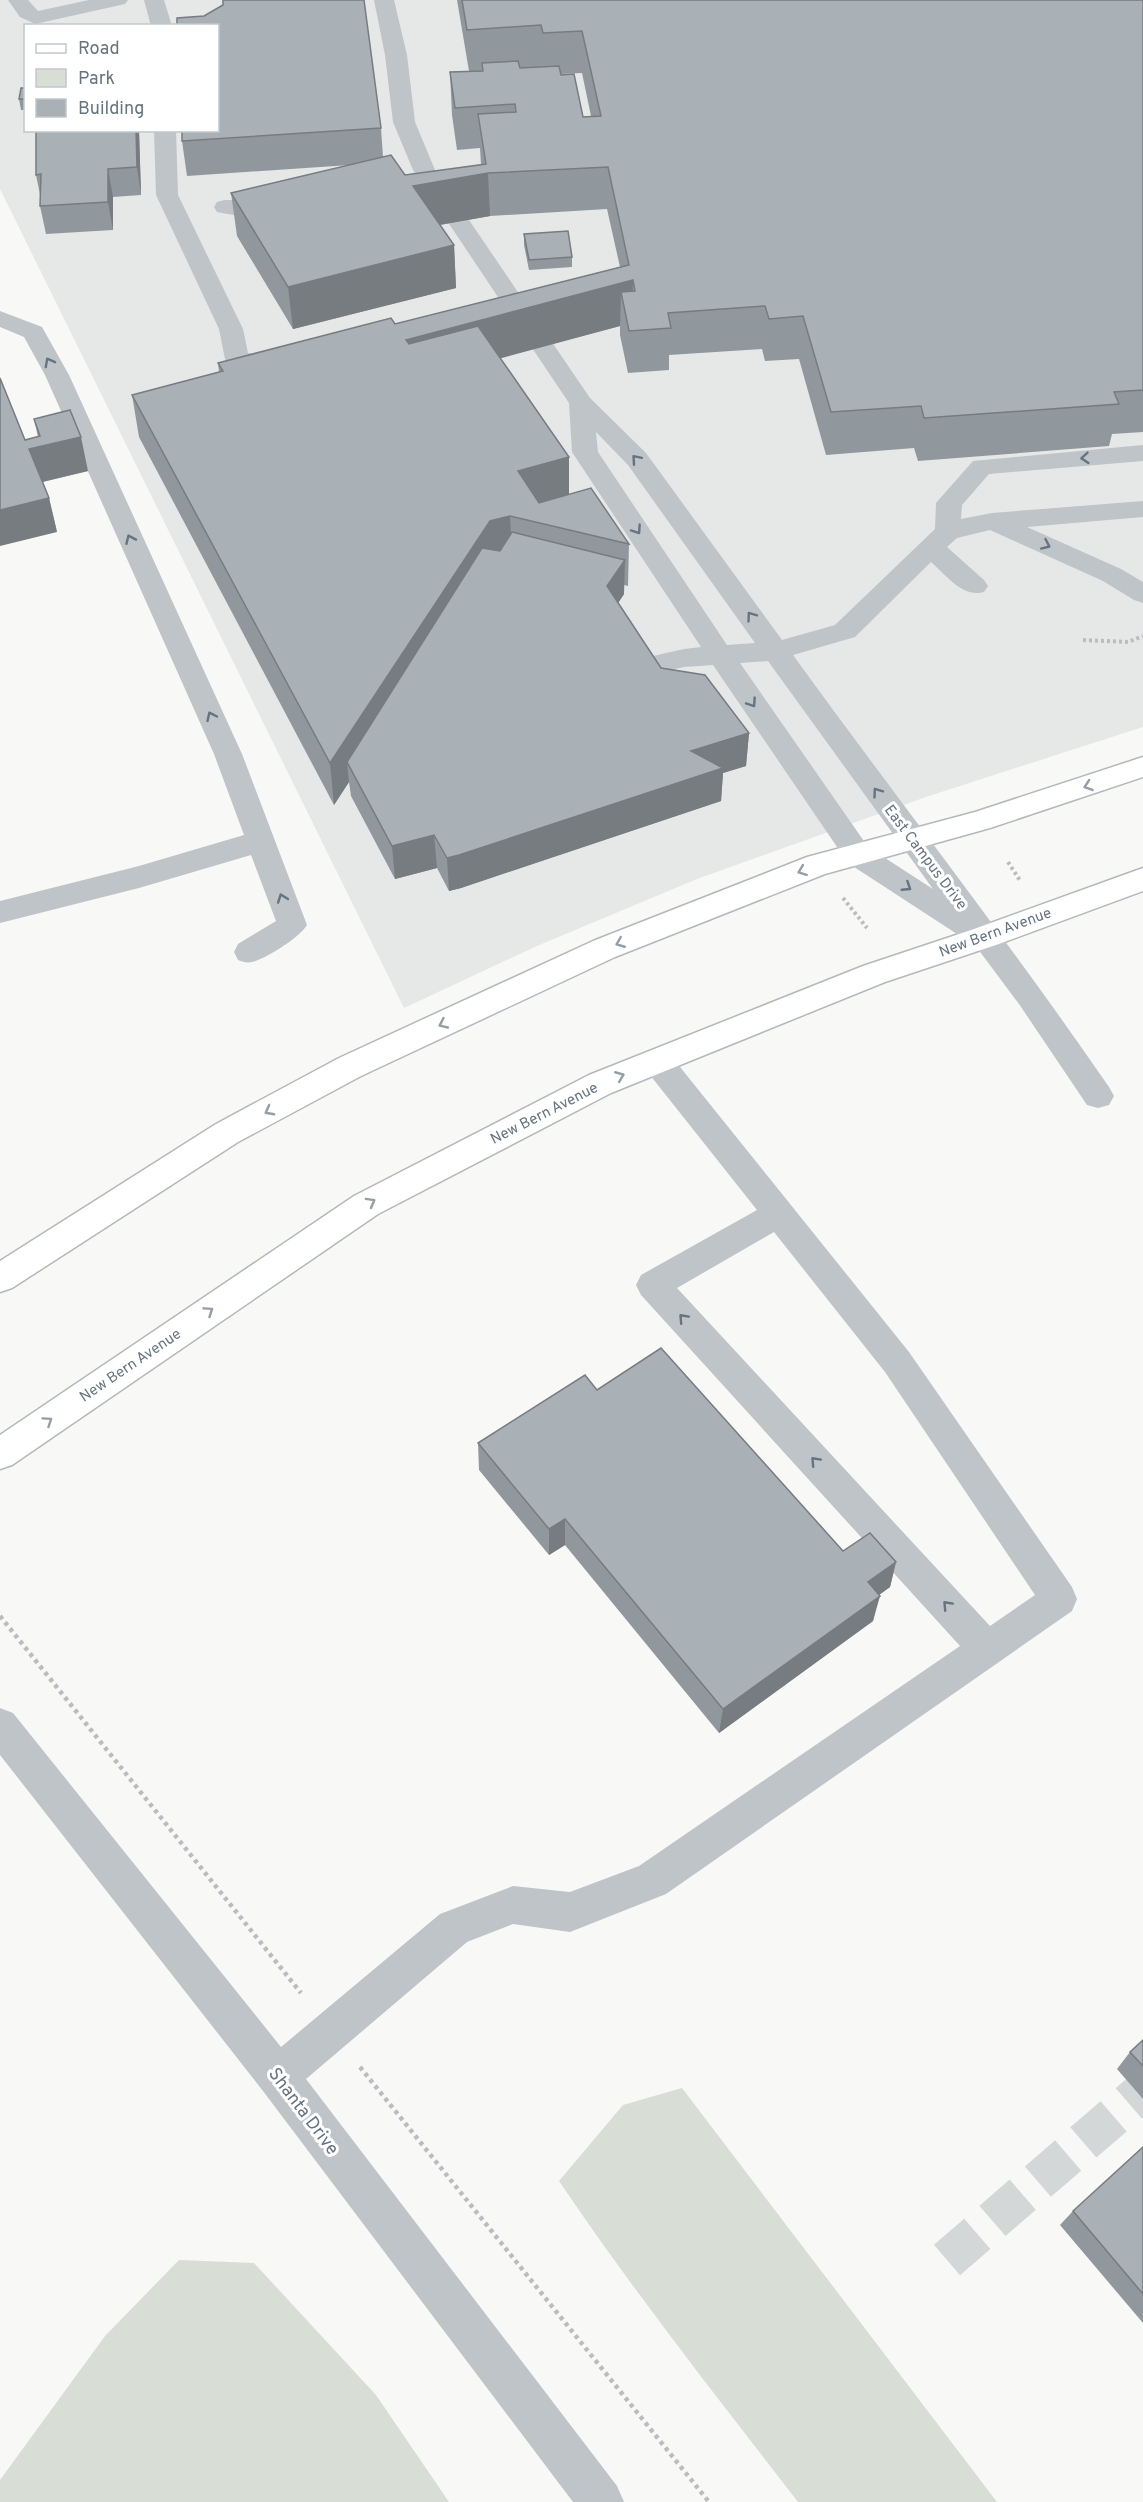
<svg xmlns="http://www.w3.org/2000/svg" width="1143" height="2502" font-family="Overpass,sans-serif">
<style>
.built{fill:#e6e7e7;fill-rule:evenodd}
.green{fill:#d8ddd5}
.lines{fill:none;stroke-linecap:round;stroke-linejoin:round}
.minor-tunnel{stroke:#d3d7d8;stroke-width:40;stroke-dasharray:40 20;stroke-linecap:butt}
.major-casing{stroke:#b3b8bc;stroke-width:3}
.path-far1{stroke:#babdc0;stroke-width:4;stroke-dasharray:3 3;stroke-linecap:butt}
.path{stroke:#babdc0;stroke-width:4.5;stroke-dasharray:4 4;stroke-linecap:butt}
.minor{fill:#bfc4c8;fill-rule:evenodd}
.major{fill:#fff;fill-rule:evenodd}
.wall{fill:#91989d;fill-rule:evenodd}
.shaded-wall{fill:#767c80}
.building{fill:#a9b1b7;stroke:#767c80;stroke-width:1.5}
.oneway{stroke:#657480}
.oneway2{stroke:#939ea6}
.labels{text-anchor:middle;stroke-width:6;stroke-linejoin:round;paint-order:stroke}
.street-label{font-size:15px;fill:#657480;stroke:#fff}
.near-street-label{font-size:18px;fill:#657480;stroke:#fff}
</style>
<rect width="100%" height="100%" fill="#f8f8f6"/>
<!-- built -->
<path class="built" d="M0,0H1143V727L926,797L697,879L537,946L404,1008L0,189ZM26,26H218V130H26Z"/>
<!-- green -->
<g class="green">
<path d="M682,2088L997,2502H798C716,2396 634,2292 559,2181L623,2105Z"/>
<polygon points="179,2260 254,2263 376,2395 449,2502 0,2502 0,2480 105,2336"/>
</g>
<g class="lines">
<!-- minor-tunnel -->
<polyline class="minor-tunnel" points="947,2260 1143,2091"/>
<!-- major casing -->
<g class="major-casing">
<g id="major">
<polygon points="1143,757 1143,777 990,828 825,874 615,957 361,1076 238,1142 12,1288 0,1292 0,1261 216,1124 339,1058 593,941 807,857 975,812"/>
<polygon points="1143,868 1143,891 996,945 885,982 611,1093 378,1214 12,1465 0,1469 0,1435 354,1196 589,1075 863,966 974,929"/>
</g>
</g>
<!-- path-far1 -->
<g class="path-far1">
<polyline points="1083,640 1128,642 1143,636"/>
<polyline points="1008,862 1021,882"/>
<polyline points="843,898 867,928"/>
</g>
<!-- path -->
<g class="path">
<polyline points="0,1616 301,1993"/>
<polyline points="360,2067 709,2502"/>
</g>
<!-- minor -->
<g class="minor">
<polygon points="8,0 28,0 38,11 89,0 128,0 125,4 35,24 20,17"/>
<polygon points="144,0 164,0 172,26 151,26"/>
<path d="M374,0H394L407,55L415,122L435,170L590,398L646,453L782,640L835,625L935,529L936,503L973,461L1143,445V461L989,474L962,505L961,519L992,513L1143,501V517L1027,527L1121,569L1143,582V603L1134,600L1103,581L990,530L957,538L947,547L984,580L988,586L984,592C963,598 947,576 931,562L855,637L793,655C898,800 1008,940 1109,1087L1114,1096L1109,1105L1098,1108L1087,1105L1019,1004L969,937L957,934L848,863L713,665L684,667L619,682L609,680L605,673L609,666L684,649L701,647L572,452L569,403L413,170L393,122L385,55ZM596,432L628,465L755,643L727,645L598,452ZM768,661L933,889L868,847L740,663Z"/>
<path d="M154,130H176L178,195L243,329L248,353L289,358L292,363L289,368C271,373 246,369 228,364L225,359L219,329L156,195Z"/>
<path d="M225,200L279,201L287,203L290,208L287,213C266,218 238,217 217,212L214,207L217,202Z"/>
<path d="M0,311L42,327L69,375L242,754L307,925C300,937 266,959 252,962C247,963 243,962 238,960L234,952L238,944L276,921L251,855L139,888L0,923V901L139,866L244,835L214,754L45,375L24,337L0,327Z"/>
<path d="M657,1049L668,1052L909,1352L1072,1587L1077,1599L1072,1611L666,1894L570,1932L513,1924L467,1942L306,2079L617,2486L624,2502H573L263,2091L0,1755V1708L13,1713L281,2047L440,1914L513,1886L570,1892L639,1866L960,1646L641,1295L636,1285L641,1275L757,1210L646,1070L641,1061L646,1052ZM774,1232L885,1372L1035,1595L990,1626L677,1288Z"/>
</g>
<!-- major -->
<use href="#major" class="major"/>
</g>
<!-- wall -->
<g class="wall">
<path d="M457,0H1143V432L1112,434L1109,446L918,461L914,448L826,455L799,359L765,361L762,349L669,355V370L628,373L620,335V326L500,358L569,457V494L629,544L628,586L624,585V594L618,603L661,668L749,733L746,766L723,773L721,801L461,888L449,891L437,868L395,879L351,796L349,782L334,805L139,437L132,395L219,372L218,363L395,324L620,267L607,209L490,216L440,225L454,245L456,288L293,329L237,236L231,193L350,165L187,176L182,141L381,128L383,157L405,175L481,165L480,148L457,150L452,115L450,72L469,71ZM582,73L591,116L583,117L561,74Z"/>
<polygon points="26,88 26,110 21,110 19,99"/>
<polygon points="36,130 139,130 141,195 113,197 113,230 46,234 40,206 41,199 36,175"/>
<polygon points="524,234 572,257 572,267 529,270 524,245"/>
<polygon points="34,419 88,471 43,482 49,498 57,532 25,440 38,437"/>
<polygon points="597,1390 843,1551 896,1562 890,1587 879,1595 873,1621 719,1733 565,1545 549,1555 479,1470 478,1443"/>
<polygon points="1143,2040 1143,2099 1117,2069 1130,2052"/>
<polygon points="1143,2147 1143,2323 1060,2225 1073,2211"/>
</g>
<!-- shaded-wall -->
<g class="shaded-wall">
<polygon points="136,130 139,130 141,195 137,167"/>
<polygon points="108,169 113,197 113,230 108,202"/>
<polygon points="488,173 490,216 416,229 413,186"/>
<polygon points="454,245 456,288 293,329 288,287"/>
<polygon points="633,280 632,322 621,292 620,326 409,383 406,340"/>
<polygon points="81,437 88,471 37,483 29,449"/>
<polygon points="569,457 569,499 519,514 518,471"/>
<polygon points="49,498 57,532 0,546 0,510"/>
<polygon points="510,516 512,558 347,762 349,782 334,805 330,763 490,521"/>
<polygon points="625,560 624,594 607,620 607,586"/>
<polygon points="749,733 746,766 723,773 721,801 461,888 449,891 447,858 691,751"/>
<polygon points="434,835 437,868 395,879 392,846"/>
<polygon points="565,1519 565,1545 549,1555 549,1529"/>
<polygon points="896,1562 890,1587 862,1607 868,1582"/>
<polygon points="880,1596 873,1621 719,1733 723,1709"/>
</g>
<!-- building -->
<g class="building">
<polygon points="223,0 364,0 381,128 182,141 182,130 218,130 218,26 177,26 177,18 204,16 223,5"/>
<polygon points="462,0 1143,0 1143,390 1114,392 1119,404 924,418 921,406 831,412 803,316 769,319 765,306 668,313 671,328 629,331 621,292 635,291 633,280 406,340 409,344 478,326 569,457 518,471 539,503 591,488 629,544 510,516 490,521 330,763 132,395 223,371 218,363 391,318 395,324 629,265 608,167 488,173 413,186 454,245 288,287 231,193 391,155 405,175 486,164 478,114 516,112 515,104 455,108 450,72 483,71 482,63 518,61 520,68 559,66 561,75 574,74 583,117 601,116 582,31 543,33 541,25 467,30"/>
<polygon points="21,88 26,88 26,99 19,99"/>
<polygon points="36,130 136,130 137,167 108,169 108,202 40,206 41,174 36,175"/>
<polygon points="568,231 572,257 529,260 524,234"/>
<polygon points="0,378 25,440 40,436 34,419 70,410 81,437 29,449 49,498 0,510"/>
<polygon points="512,532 625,560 607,586 661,668 705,675 749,733 691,751 723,768 459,855 447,858 434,835 392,846 347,762 482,548 500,551"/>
<polygon points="661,1348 843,1551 870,1533 896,1562 868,1582 880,1596 723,1709 565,1519 549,1529 478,1443 585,1375 597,1390"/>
<polygon points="1143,2040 1143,2066 1130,2052"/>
<polygon points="1143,2147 1143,2294 1073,2211"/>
</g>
<!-- one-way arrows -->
<defs><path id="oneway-chevron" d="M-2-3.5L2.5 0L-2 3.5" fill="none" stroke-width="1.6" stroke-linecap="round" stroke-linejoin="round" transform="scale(1.5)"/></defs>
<g class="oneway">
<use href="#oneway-chevron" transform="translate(49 362) rotate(-118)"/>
<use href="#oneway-chevron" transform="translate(1085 458) rotate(175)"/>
<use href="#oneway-chevron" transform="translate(636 459) rotate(-131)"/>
<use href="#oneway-chevron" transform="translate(637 530) rotate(56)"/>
<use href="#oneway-chevron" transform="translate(130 539) rotate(-114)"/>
<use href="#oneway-chevron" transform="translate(1046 545) rotate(24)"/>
<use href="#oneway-chevron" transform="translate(751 616) rotate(-126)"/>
<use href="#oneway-chevron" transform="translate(752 703) rotate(56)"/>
<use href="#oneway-chevron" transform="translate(211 716) rotate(-115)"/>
<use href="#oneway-chevron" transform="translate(877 792) rotate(-126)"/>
<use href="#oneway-chevron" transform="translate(907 887) rotate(33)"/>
<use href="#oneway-chevron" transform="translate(282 898) rotate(-110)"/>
<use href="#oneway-chevron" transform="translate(683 1318) rotate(-133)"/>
<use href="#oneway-chevron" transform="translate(815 1461) rotate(-133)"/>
<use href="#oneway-chevron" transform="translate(947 1605) rotate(-133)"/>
</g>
<g class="oneway2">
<use href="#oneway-chevron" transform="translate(1088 786) rotate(161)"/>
<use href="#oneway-chevron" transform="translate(802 871) rotate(159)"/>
<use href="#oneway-chevron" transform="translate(620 943) rotate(158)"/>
<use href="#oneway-chevron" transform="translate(443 1024) rotate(155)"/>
<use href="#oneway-chevron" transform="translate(620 1076) rotate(-22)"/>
<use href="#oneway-chevron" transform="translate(269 1111) rotate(152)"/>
<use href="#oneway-chevron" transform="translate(371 1202) rotate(-29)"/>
<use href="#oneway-chevron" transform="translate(209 1311) rotate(-34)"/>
<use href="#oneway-chevron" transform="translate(48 1421) rotate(-34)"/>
</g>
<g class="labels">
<!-- street labels -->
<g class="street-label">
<text transform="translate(926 857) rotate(53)" y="5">East Campus Drive</text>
<text transform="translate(995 932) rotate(-20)" y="5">New Bern Avenue</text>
<text transform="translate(544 1113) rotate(-27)" y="5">New Bern Avenue</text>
<text transform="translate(130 1365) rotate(-34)" y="5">New Bern Avenue</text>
</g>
<!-- near-street labels -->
<g class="near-street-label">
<text transform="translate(304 2111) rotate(53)" y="6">Shanta Drive</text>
</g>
</g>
<!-- legend -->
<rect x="24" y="24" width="195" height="108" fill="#ffffff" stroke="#c1c7cc" stroke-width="1.5"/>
<rect x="36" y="44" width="30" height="9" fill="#ffffff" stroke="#c1c7cc" stroke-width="1.5"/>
<text x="78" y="54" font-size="18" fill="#657480">Road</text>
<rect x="36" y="69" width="30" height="18" fill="#d8ddd5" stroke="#c1c7cc" stroke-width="1.5"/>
<text x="78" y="84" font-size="18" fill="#657480">Park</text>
<rect x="36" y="99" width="30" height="18" fill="#a9b1b7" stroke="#c1c7cc" stroke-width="1.5"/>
<text x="78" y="114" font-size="18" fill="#657480">Building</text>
</svg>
